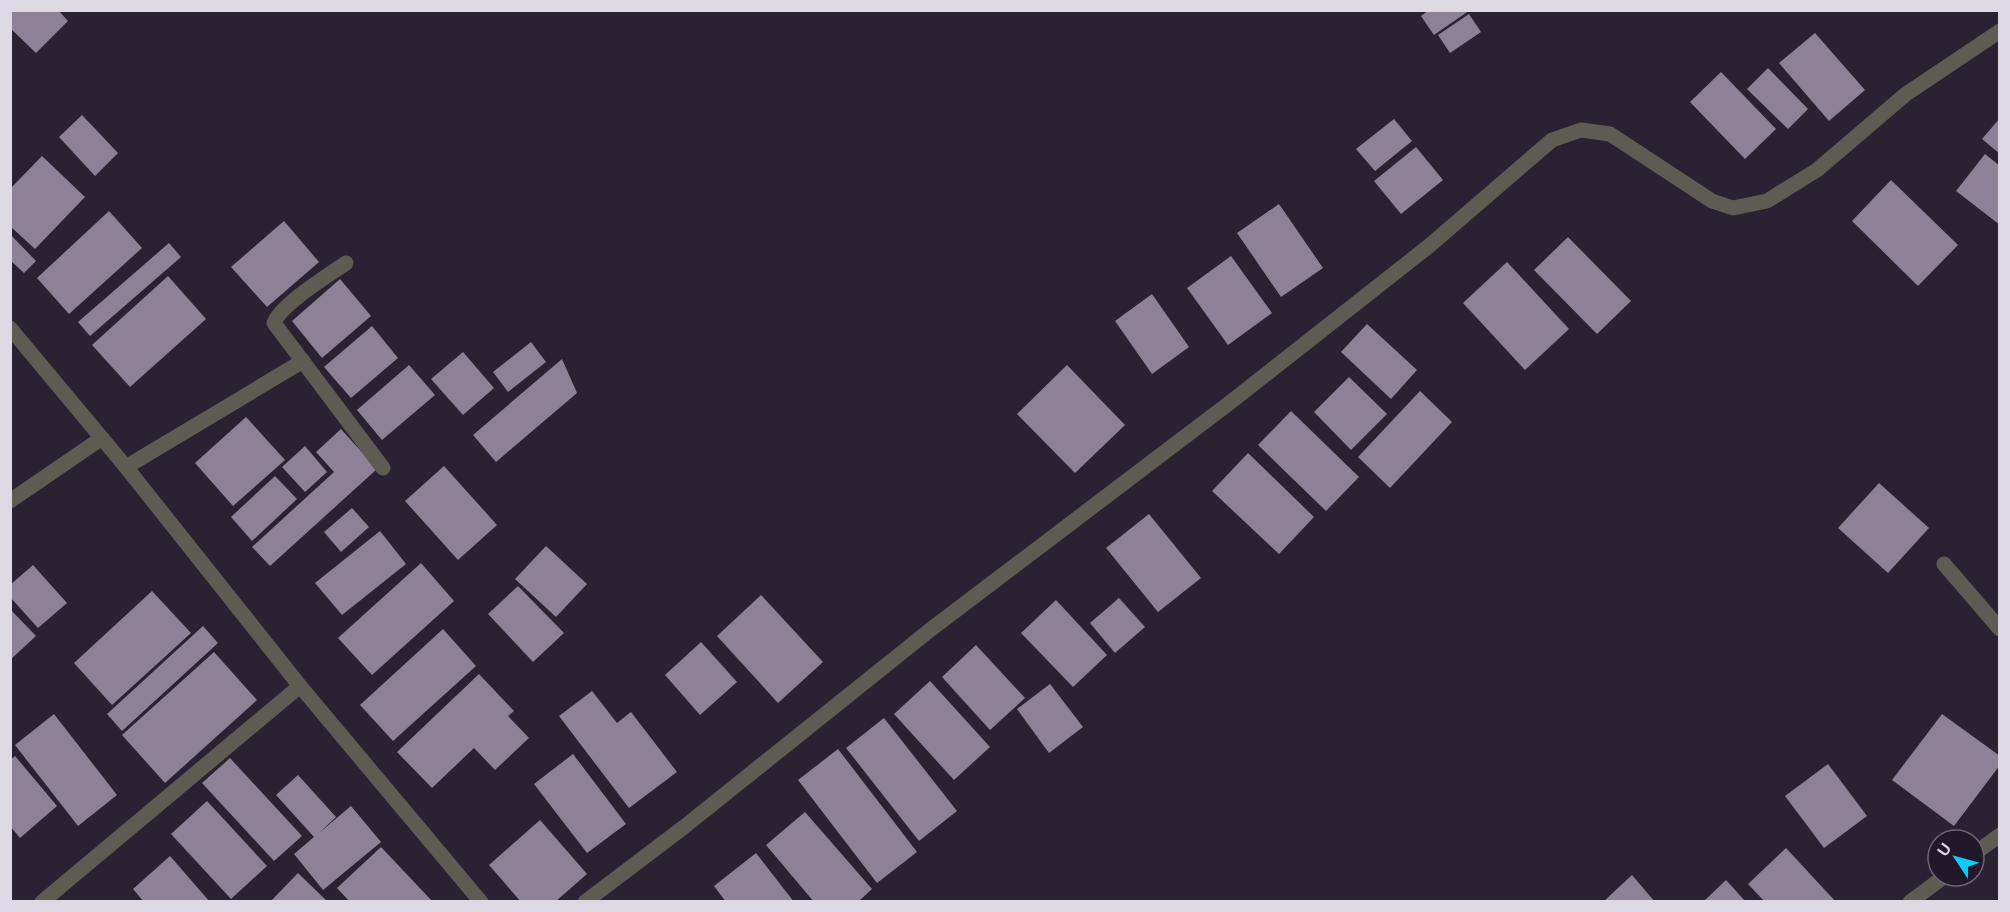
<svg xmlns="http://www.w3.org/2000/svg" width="2010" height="912" font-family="Arial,sans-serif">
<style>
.building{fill:#8c8196}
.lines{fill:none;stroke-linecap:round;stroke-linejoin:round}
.minor{stroke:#5e5b52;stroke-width:15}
</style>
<rect width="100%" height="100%" fill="#2a2133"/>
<!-- building -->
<g class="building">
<polygon points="10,10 58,10 68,21 36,53 10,28"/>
<polygon points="1429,10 1470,10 1434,35 1421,16"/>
<polygon points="1469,14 1481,32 1450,53 1438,35"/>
<polygon points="1815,33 1865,90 1829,121 1779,63"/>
<polygon points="1768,68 1808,109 1788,129 1747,89"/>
<polygon points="1721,72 1776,129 1745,159 1690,102"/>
<polygon points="82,115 118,153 95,176 59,137"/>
<polygon points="2000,118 2000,154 1982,139"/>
<polygon points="1394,119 1412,141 1375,171 1356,149"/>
<polygon points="1416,147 1443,180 1401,214 1374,181"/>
<polygon points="1985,154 2000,166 2000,225 1956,191"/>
<polygon points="42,156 85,197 35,249 10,226 10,189"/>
<polygon points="1891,180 1958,245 1918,286 1852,221"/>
<polygon points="1279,204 1323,268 1281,297 1237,233"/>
<polygon points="109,211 142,248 69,314 37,278"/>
<polygon points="284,221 319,262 267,307 231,267"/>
<polygon points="10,234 36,261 24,273 10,260"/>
<polygon points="1568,237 1631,301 1597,334 1534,270"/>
<polygon points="169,243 181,257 90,336 78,322"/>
<polygon points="1231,256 1272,313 1228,345 1187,288"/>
<polygon points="1507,262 1569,329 1525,370 1463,303"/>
<polygon points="168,276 206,319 130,387 92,345"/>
<polygon points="340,279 371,316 322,358 292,321"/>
<polygon points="1152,294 1189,347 1152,374 1115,321"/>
<polygon points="1367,324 1417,370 1391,399 1341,352"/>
<polygon points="372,326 398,358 351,398 324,367"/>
<polygon points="531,342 546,362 508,392 493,372"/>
<polygon points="463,352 494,388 463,415 431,379"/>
<polygon points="562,359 577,393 496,462 473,435"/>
<polygon points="409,365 435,395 382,440 357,410"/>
<polygon points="1067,365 1125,425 1075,473 1017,414"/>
<polygon points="1349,377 1387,414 1351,450 1314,412"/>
<polygon points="1420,391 1452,422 1390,488 1358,457"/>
<polygon points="1291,411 1359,477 1326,511 1258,445"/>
<polygon points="246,417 285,460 233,506 195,463"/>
<polygon points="341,429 377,469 270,566 252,547 334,472 316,452"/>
<polygon points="305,446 327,472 305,492 282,467"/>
<polygon points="1248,453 1314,517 1279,554 1212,491"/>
<polygon points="444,466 497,525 458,560 405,501"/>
<polygon points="275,476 297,499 252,541 231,517"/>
<polygon points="1879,483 1929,528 1888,573 1838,528"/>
<polygon points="352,508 369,527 341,552 324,532"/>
<polygon points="1149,514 1201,578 1158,612 1106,548"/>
<polygon points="380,531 406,564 342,615 315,583"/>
<polygon points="546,546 587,584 556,617 515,579"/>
<polygon points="421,563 454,601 372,675 338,638"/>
<polygon points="33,565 67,603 38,628 10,597 10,585"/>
<polygon points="518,586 564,633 533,662 488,614"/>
<polygon points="152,591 191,633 112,705 74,663"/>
<polygon points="761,595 823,662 778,703 717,636"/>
<polygon points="1119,598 1145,627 1115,653 1090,623"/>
<polygon points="1056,600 1107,655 1073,687 1021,633"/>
<polygon points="10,609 36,636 10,660"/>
<polygon points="203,626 218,643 122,731 107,714"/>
<polygon points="443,629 476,666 393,741 360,705"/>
<polygon points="701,642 737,682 700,715 665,675"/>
<polygon points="976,645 1025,698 990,730 942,677"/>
<polygon points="214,652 257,700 165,783 122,735"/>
<polygon points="479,674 514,711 508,716 529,738 495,770 474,748 432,788 397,752"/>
<polygon points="930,681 990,747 954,780 894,714"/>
<polygon points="1050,684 1083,727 1049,753 1017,709"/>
<polygon points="592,691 617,723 631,712 677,772 629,808 559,716"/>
<polygon points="54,714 117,795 78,826 15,745"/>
<polygon points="1942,714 2000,756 2000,765 1954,826 1892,780"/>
<polygon points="884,718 957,811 919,841 846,748"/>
<polygon points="838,749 917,852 877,883 798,780"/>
<polygon points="573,754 626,824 587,853 534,784"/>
<polygon points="15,756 57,806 20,838 10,826 10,760"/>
<polygon points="230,758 302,836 274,861 202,783"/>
<polygon points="1828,764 1867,816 1824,848 1785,796"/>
<polygon points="298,775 336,817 319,833 351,806 381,842 323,890 294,854 314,837 276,795"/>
<polygon points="207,801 267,866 231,899 171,834"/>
<polygon points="805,812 872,889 858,902 814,902 766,845"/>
<polygon points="540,820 587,874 555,902 521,902 489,865"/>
<polygon points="381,847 433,902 350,902 337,888"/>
<polygon points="1786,848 1836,902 1765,902 1748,884"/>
<polygon points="756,853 794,902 726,902 714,886"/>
<polygon points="170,856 210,902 144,902 133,889"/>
<polygon points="298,873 328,902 270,902"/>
<polygon points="1632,875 1655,902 1603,902"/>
<polygon points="1726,880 1746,902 1703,902"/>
</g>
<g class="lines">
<!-- minor -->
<g class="minor">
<path d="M346,263C329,275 281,304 274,323L383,468"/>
<polyline points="10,328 126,467 300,686 481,902"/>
<polyline points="126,467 303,361"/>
<polyline points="10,501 102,438"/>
<polyline points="1944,564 2000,629"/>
<polyline points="1974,854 2000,835"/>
<polyline points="42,902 300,686"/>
<polyline points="585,902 684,827 930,630 1232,401 1429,246 1552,140 1581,130 1610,134 1712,201 1733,208 1767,201 1817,170 1906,94 2000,31"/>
<polyline points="1910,902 1945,876"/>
</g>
</g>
<!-- border -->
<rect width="2010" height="912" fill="none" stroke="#ded8e4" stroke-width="24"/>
<!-- north arrow -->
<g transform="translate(1956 858) rotate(306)"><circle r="28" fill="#211829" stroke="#6d6574" stroke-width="1.5"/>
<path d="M0-4.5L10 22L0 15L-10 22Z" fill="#10cafa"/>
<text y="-9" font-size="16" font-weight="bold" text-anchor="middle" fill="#ded8e4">U</text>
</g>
</svg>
